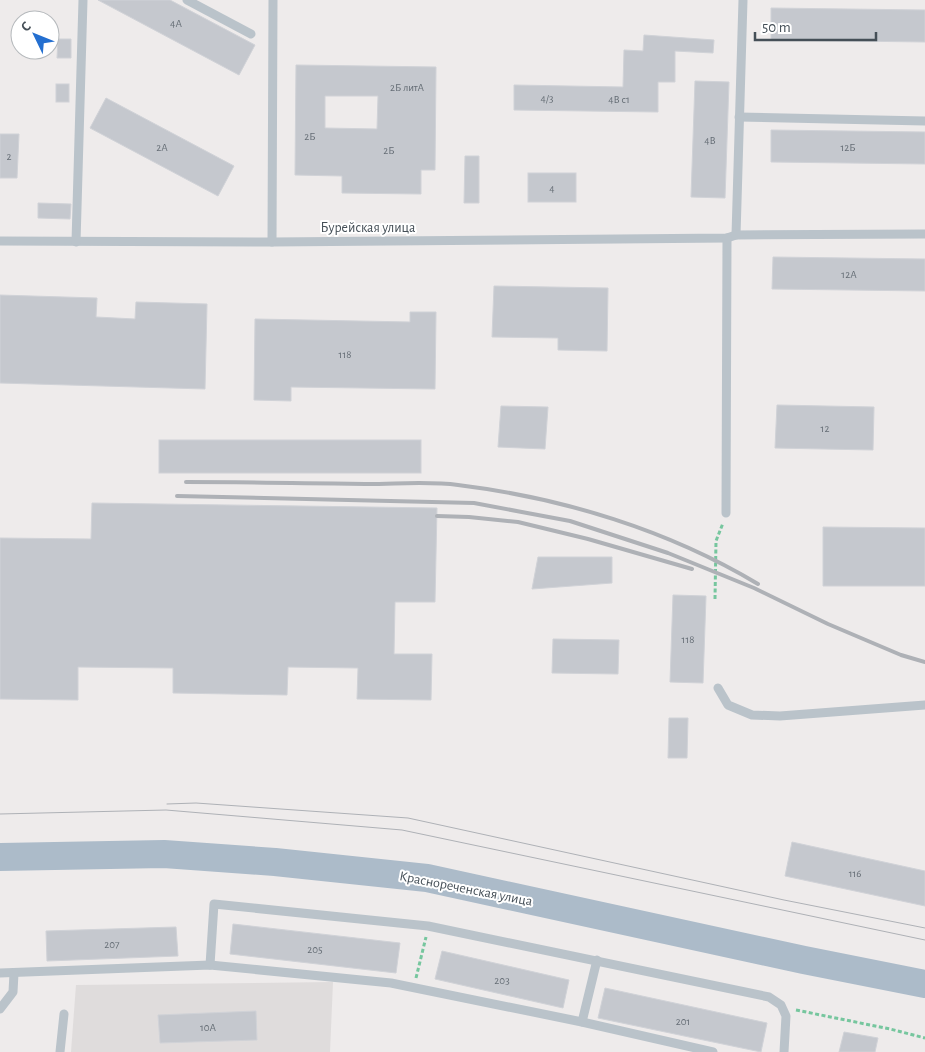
<svg xmlns="http://www.w3.org/2000/svg" width="925" height="1052" font-family="'Alegreya Sans',sans-serif">
<style>
.education{fill:#dfdcdc}
.building{fill:#c5c8ce;stroke:#d0d2d7;fill-rule:evenodd}
.lines{fill:none;stroke-linecap:round;stroke-linejoin:round}
.path{stroke:#76c69e;stroke-width:3;stroke-dasharray:4 2.5;stroke-linecap:butt}
.lane{stroke:#bac3ca;stroke-width:9}
.primary{stroke:#acbbc9;stroke-width:28}
.tram{stroke:#aeb1b6;stroke-width:1}
.rail{stroke:#aeb1b6;stroke-width:4}
.labels{text-anchor:middle;stroke-width:4;stroke-linejoin:round;paint-order:stroke}
.number-label{font-size:11px;fill:#656d75}
.street-label{font-size:14px;fill:#454f57;stroke:#fff}
</style>
<rect width="100%" height="100%" fill="#eeebeb"/>
<!-- education -->
<polygon class="education" points="333,982 330,1052 71,1052 76,985"/>
<!-- building -->
<g class="building">
<polygon points="98,0 170,0 255,45 239,75"/>
<polygon points="771,8 925,10 925,42 771,40"/>
<polygon points="644,35 714,40 713,53 675,51 675,82 658,82 658,112 514,110 514,85 623,87 624,50 643,51"/>
<polygon points="58,39 71,39 71,58 57,58"/>
<path d="M296,65L436,67L435,170H421V194L342,193V176L295,175ZM325,96H378L377,129L325,128Z"/>
<polygon points="695,81 729,82 725,198 691,197"/>
<rect x="56" y="84" width="13" height="18"/>
<polygon points="106,98 234,166 218,196 90,128"/>
<polygon points="771,130 925,132 925,164 771,162"/>
<polygon points="0,134 19,134 17,178 0,178"/>
<polygon points="465,156 479,156 479,203 464,203"/>
<rect x="528" y="173" width="48" height="29"/>
<polygon points="38,203 71,204 70,219 38,218"/>
<polygon points="773,257 925,259 925,291 772,289"/>
<polygon points="494,286 608,288 607,351 558,350 558,338 492,337"/>
<polygon points="0,295 97,298 96,317 135,319 136,302 207,304 205,389 0,383"/>
<polygon points="410,312 436,312 435,389 291,387 291,401 254,400 255,319 410,322"/>
<polygon points="777,405 874,407 873,450 775,448"/>
<polygon points="501,406 548,407 545,449 498,447"/>
<rect x="159" y="440" width="262" height="33"/>
<polygon points="92,503 437,508 435,602 395,602 394,654 432,654 431,700 357,699 358,668 288,667 287,695 173,693 173,668 78,667 78,700 0,699 0,538 91,539"/>
<polygon points="823,527 925,528 925,586 823,586"/>
<polygon points="538,557 612,557 612,583 532,589"/>
<polygon points="673,595 706,596 703,683 670,682"/>
<polygon points="553,639 619,640 618,674 552,673"/>
<polygon points="669,718 688,718 687,758 668,758"/>
<polygon points="792,842 925,871 925,906 785,876"/>
<polygon points="233,924 400,943 396,973 230,954"/>
<polygon points="176,927 178,956 47,961 46,931"/>
<polygon points="442,951 569,980 563,1008 435,979"/>
<polygon points="605,988 767,1023 761,1052 598,1018"/>
<polygon points="256,1011 257,1040 160,1043 158,1015"/>
<polygon points="844,1032 878,1038 875,1052 839,1052"/>
</g>
<g class="lines">
<!-- path -->
<g class="path">
<polyline points="715,599 716,541 723,523"/>
<polyline points="416,978 426,937"/>
<polyline points="796,1010 890,1029 925,1038"/>
</g>
<!-- lane -->
<g class="lane">
<polyline points="187,0 251,34"/>
<polyline points="739,117 925,121"/>
<polyline points="736,235 743,0"/>
<polyline points="0,241 272,242 727,238 736,235 925,234"/>
<polyline points="76,242 83,0"/>
<polyline points="272,242 273,0"/>
<polyline points="726,513 727,238"/>
<polyline points="718,688 728,705 752,715 780,716 925,705"/>
<polyline points="210,965 214,904 428,926 769,997 781,1005 786,1016 784,1052"/>
<polyline points="0,973 210,965 391,983 582,1022 713,1052"/>
<polyline points="0,1009 13,992 14,973"/>
<polyline points="582,1022 597,960"/>
<polyline points="60,1052 64,1014"/>
</g>
<!-- primary -->
<polyline class="primary" points="0,857 164,854 275,862 427,878 804,960 925,984"/>
<!-- tram -->
<g class="tram">
<polyline points="167,804 196,803 408,818 784,900 925,928"/>
<polyline points="0,814 166,810 402,830 925,940"/>
</g>
<!-- rail -->
<g class="rail">
<path d="M186,482C247,482 307,483 368,484C397,484 429,481 458,485C563,498 668,530 758,584"/>
<polyline points="177,496 474,503 570,521 668,553 754,588 828,624 901,655 925,662"/>
<polyline points="437,516 469,517 518,522 588,539 692,569"/>
</g>
</g>
<g class="labels">
<!-- number labels -->
<g class="number-label">
<text x="176" y="27">4А</text>
<text x="407" y="91">2Б литА</text>
<text x="547" y="102">4/3</text>
<text x="619" y="103">4В с1</text>
<text x="310" y="140">2Б</text>
<text x="710" y="144">4В</text>
<text x="162" y="151">2А</text>
<text x="848" y="151">12Б</text>
<text x="389" y="154">2Б</text>
<text x="9" y="160">2</text>
<text x="552" y="192">4</text>
<text x="849" y="278">12А</text>
<text x="345" y="358">118</text>
<text x="825" y="432">12</text>
<text x="688" y="643">118</text>
<text x="855" y="877">116</text>
<text x="112" y="948">207</text>
<text x="315" y="953">205</text>
<text x="502" y="984">203</text>
<text x="683" y="1025">201</text>
<text x="208" y="1031">10А</text>
</g>
<!-- street labels -->
<g class="street-label">
<text x="368" y="232">Бурейская улица</text>
<text transform="translate(466 888) rotate(11)" y="5">Краснореченская улица</text>
</g>
</g>
<!-- north arrow -->
<g transform="translate(35 35) rotate(313)"><circle r="24" fill="#ffffff" stroke="#b5b9bc"/>
<path d="M0-4L9 19L0 12L-9 19Z" fill="#246fd0"/>
<text y="-8" font-size="14" font-weight="bold" text-anchor="middle" fill="#454f57">С</text>
</g>
<!-- scale -->
<path d="M755 32v8h121v-8" fill="none" stroke="#454f57" stroke-width="2.5"/>
<text x="762" y="32" font-size="15" fill="#454f57" stroke="#ffffff" stroke-width="4" paint-order="stroke">50 m</text>
</svg>
